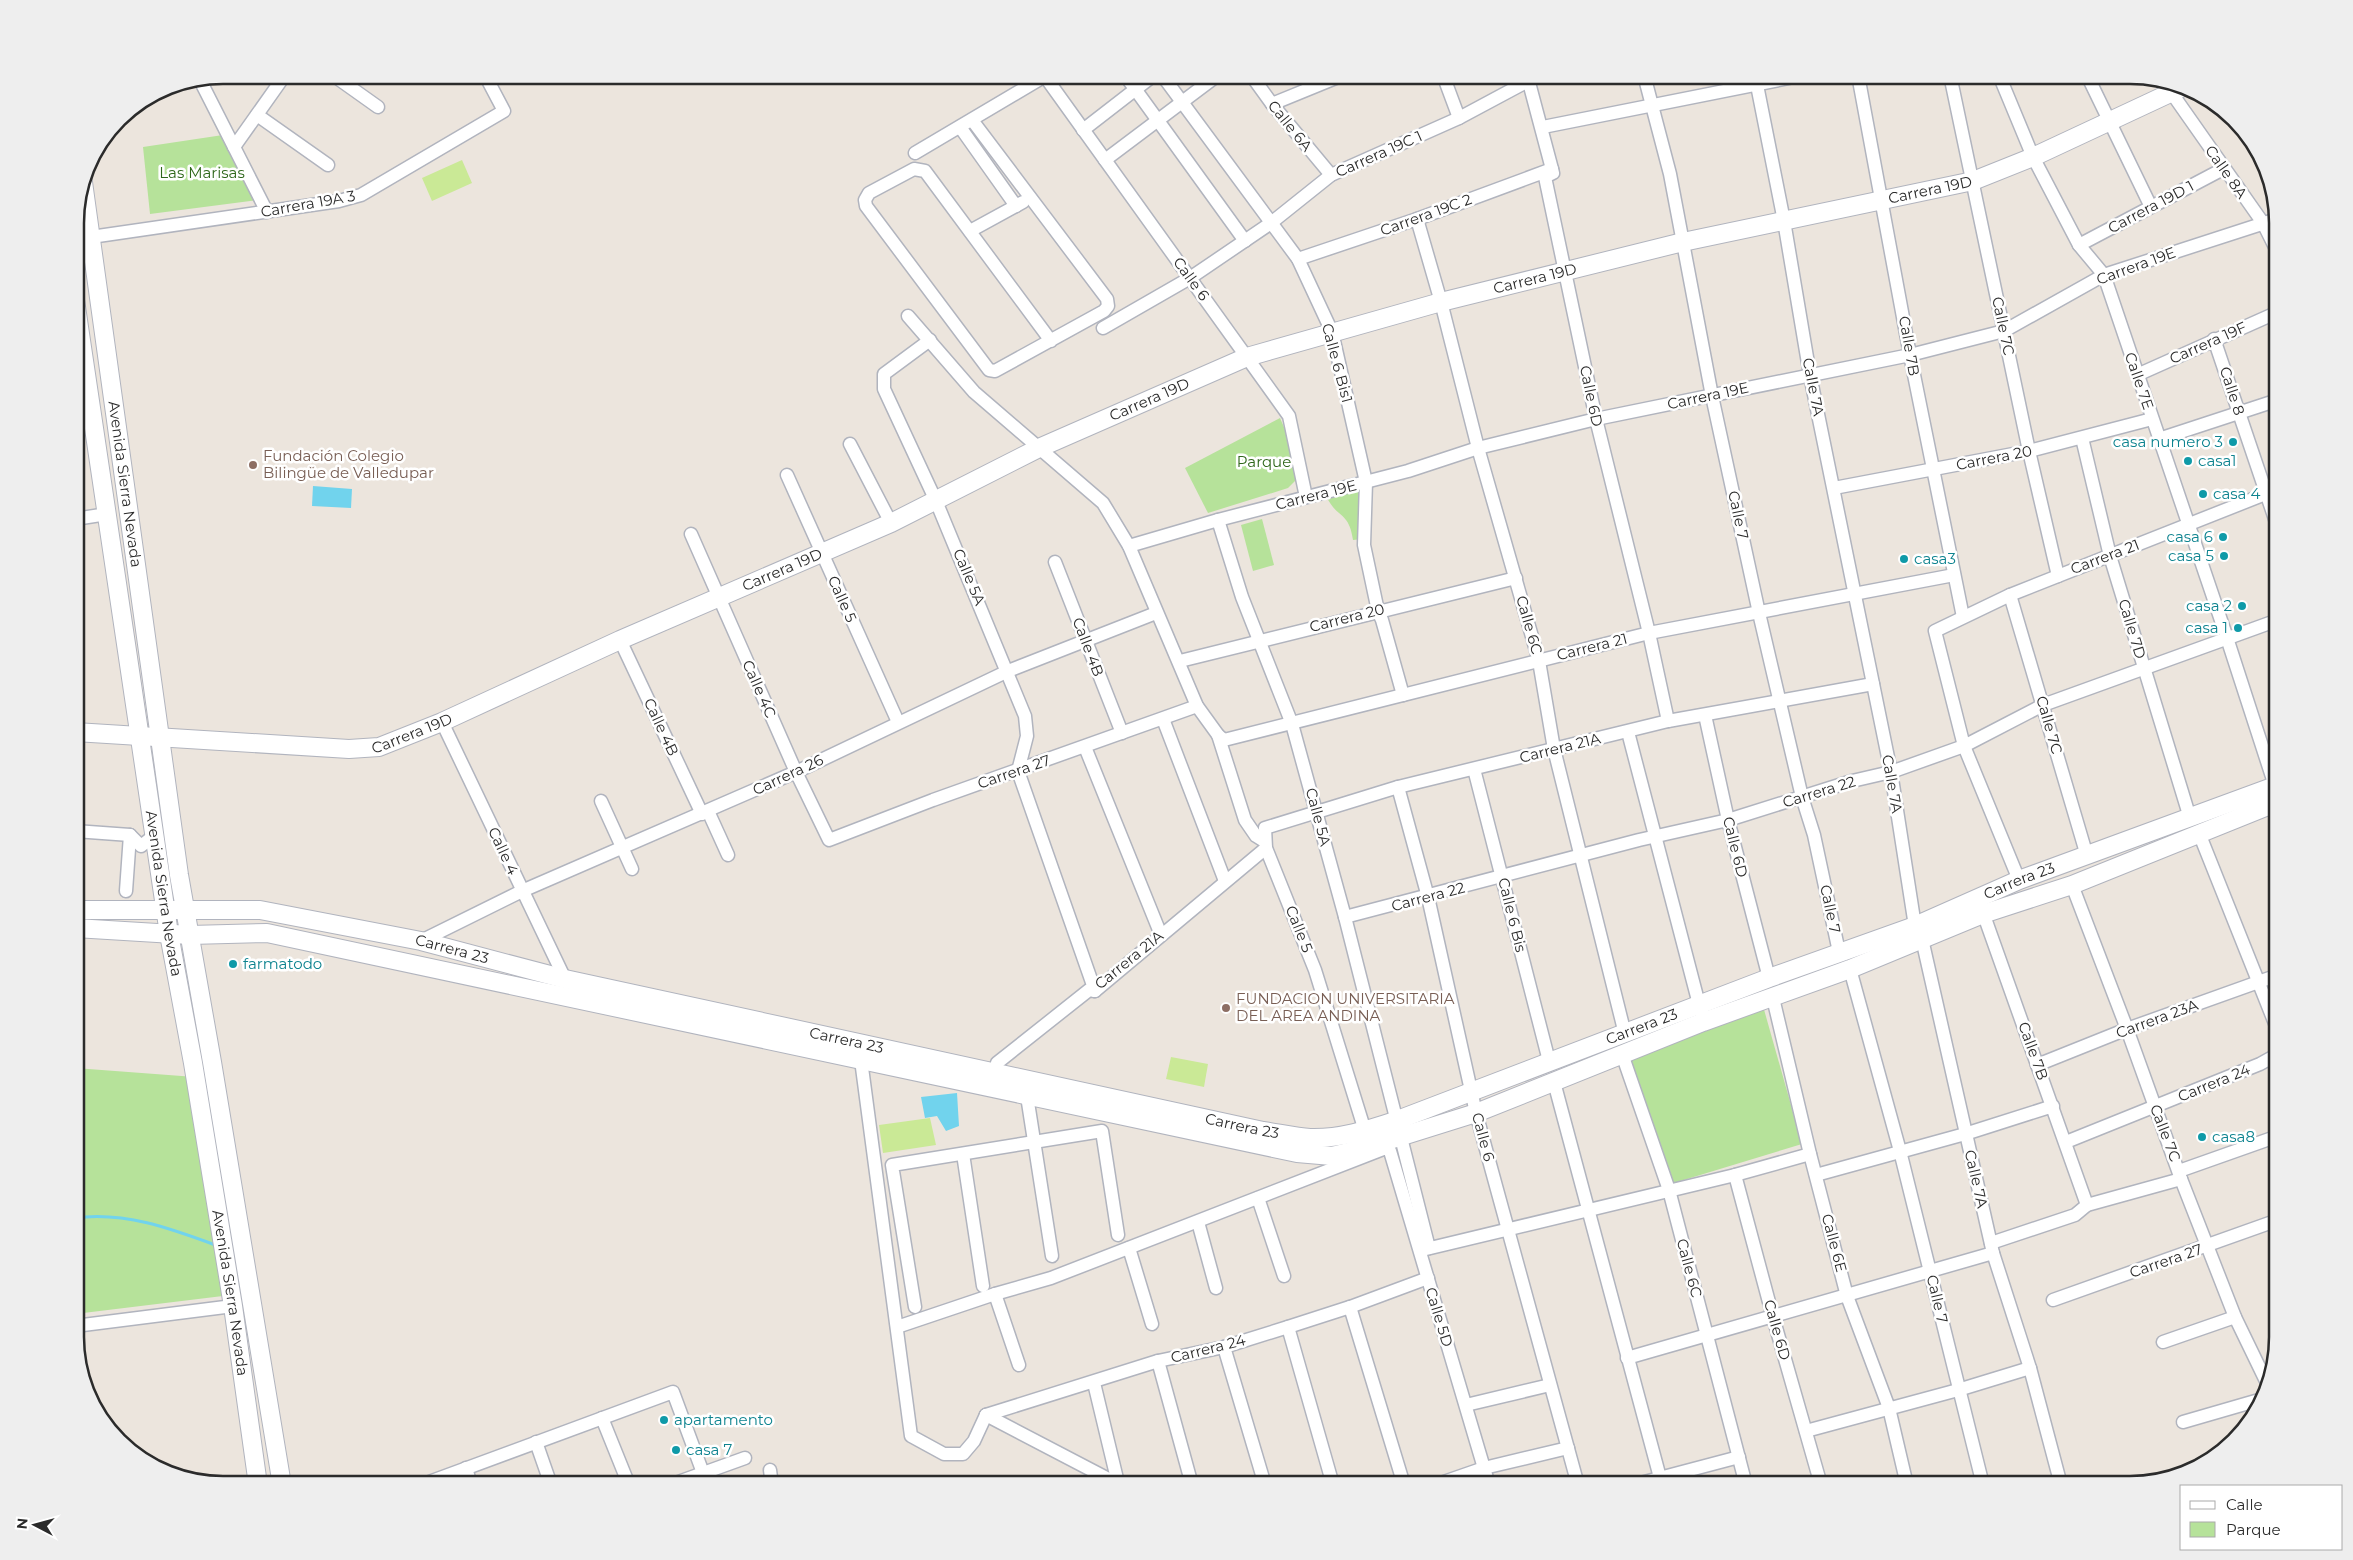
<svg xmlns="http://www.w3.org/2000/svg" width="2353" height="1560" font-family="Montserrat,sans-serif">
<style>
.green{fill:#b6e29a}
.pitch{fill:#cae996}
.water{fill:#71d3ed}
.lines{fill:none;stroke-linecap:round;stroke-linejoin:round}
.stream{stroke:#71d3ed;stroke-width:3}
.street-casing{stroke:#b1b4be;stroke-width:15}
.secondary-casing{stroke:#b1b4be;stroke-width:20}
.street{stroke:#fff;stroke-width:12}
.secondary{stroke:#fff;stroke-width:18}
.culture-dot{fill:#0f9aa8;stroke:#fff;stroke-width:2}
.education-dot{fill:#8d6e63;stroke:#fff;stroke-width:2}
.labels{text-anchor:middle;stroke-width:5;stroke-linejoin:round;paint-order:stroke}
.street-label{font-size:15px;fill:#2b2b2b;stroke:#fff}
.park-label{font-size:15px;fill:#2f671b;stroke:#fff}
.culture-label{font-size:15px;fill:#0d838f;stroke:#fff;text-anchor:start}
.education-label{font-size:15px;fill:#785e54;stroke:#fff;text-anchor:start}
.rim{fill:none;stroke:#2b2b2b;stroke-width:2.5}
</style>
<rect width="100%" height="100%" fill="#ece5dd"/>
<!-- green -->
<g class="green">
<polygon points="223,135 257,200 150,214 143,147"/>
<polygon points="1280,418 1301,466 1298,478 1288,488 1208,513 1185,468"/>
<path d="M1362,485L1363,539L1353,540C1349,511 1337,519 1326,496Z"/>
<polygon points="1262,519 1274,565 1253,571 1241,525"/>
<polygon points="1763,1006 1802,1144 1664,1186 1626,1058"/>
<polygon points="75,1068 195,1077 231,1295 75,1314"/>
</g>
<!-- pitch -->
<g class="pitch">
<polygon points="462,160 472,183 432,201 422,178"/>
<polygon points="1171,1057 1208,1064 1204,1087 1166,1079"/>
<polygon points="930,1118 936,1145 883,1153 879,1125"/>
</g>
<!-- water -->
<g class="water">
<polygon points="313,486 352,489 351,508 312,506"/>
<polygon points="957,1093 959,1126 946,1131 937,1116 925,1118 921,1097"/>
</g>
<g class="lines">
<!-- stream -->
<path class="stream" d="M75,1218C124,1211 172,1229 218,1246"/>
<!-- street casing -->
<g class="street-casing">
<g id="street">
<polyline points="333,75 378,107"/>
<polyline points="1044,75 1289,416 1306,497"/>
<polyline points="1125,75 1245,241"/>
<polyline points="1162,75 1298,259 1332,332 1366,482 1364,545 1378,611 1382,620 1403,695"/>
<polyline points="1251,75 1272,104 1331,175"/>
<polyline points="1443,75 1459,118"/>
<polyline points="1527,75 1552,169 1553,173 1545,177 1596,419 1649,633 1668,721"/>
<polyline points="1644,75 1670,174 1712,396 1759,613 1802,797 1814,835 1839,952"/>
<polyline points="1755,75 1784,221 1810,375 1891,772 1915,926 1922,939 1993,1253 2030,1368 2061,1485"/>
<polyline points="1858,75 1910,355 1963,617"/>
<polyline points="1950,75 2029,451 2058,576"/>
<polyline points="1999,75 2033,157 2079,245 2104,275 2227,638 2275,786"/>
<polyline points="2087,75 2151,207"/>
<polyline points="200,80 267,212"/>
<polyline points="2167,80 2171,92 2263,223 2278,253"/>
<polyline points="1272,104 1343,75"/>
<polyline points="257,115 328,165"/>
<polyline points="972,120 1107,299 1108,306 1104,311 995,371 989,370 866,206 865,200 869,193 914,169 925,171 1051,341"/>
<polyline points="960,127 1016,206"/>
<polyline points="1543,127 1804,75"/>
<polyline points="1083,130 1154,75"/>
<polyline points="234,147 285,75"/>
<polyline points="915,153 1045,76"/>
<polyline points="1105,160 1218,75"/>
<polyline points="1417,219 1441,302 1478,448 1539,661 1554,749 1625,1034"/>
<polyline points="970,231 1023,202"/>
<polyline points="91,237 339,201 361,195 504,111 485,75"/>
<polyline points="2079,245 2223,169"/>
<polyline points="1298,259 1417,219 1552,169"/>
<polyline points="908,316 974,392 1103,503 1129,546 1197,706 1218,735 1224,740 1649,633 1954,575"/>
<polyline points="1103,328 1190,278 1271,223 1331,175 1459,118 1528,81"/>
<polyline points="2214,339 2278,528"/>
<polyline points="930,340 884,374 884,389 936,501 1025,716 1027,736 1018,771 1095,991"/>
<polyline points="2137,375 2278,312"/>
<polyline points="2082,438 2110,556 2190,818"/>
<polyline points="2159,439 2278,400"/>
<polyline points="850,444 891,523"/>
<polyline points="787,475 898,722"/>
<polyline points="1834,488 2029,451 2152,419"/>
<polyline points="75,519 107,514"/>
<polyline points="1218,520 1242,597 1292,724 1345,917 1429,1248"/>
<polyline points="691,534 796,772 829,840 933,800 1197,706"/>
<polyline points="1129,546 1218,520 1408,471 1478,448 1596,419 1910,355 2004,331 2104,275 2277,219"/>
<polyline points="1055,562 1122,733"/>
<polyline points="2010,595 2087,856"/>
<polyline points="620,640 702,814"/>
<polyline points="1180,661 1516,578"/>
<polyline points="1705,715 1728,820 1769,978"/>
<polyline points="1163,719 1225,881"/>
<polyline points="442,722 565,979"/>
<polyline points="1628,732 1701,1012"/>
<polyline points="1218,735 1245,820 1256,836 1264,841"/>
<polyline points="1085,747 1161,935"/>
<polyline points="1474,769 1549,1061"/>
<polyline points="1398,787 1428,897 1476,1113 1578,1485"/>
<polyline points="601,801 632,869"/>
<polyline points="708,811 728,855"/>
<polyline points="75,831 130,835 141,846 155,835"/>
<polyline points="2199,833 2278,1031"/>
<polyline points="2019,880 1964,746 1935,631 2010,595 2278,489"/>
<polyline points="2072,885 2127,1029 2181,1179 2235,1317 2265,1379"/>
<polyline points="126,891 130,835"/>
<polyline points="1981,907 2087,1205"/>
<polyline points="1345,917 1639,840 1728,820 1852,781 1891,772 1964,746 2043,705 2278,620"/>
<polyline points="421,941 522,891 796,772 1008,671 1156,613"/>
<polyline points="1850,969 1900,1151 1983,1485"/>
<polyline points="1773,998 1810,1154 1847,1296 1889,1408 1907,1485"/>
<polyline points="1622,1054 1669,1190 1746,1485"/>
<polyline points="861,1060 911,1436 944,1454 963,1454 974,1441 986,1415"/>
<polyline points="2037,1065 2127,1029 2278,975"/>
<polyline points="995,1071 997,1063 1089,990 1095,991 1266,848"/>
<polyline points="1554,1082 1662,1485"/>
<polyline points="1027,1096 1052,1256"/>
<polyline points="1365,1131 1315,970 1266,848 1265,828 1398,787 1668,721 1873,684"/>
<polyline points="2066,1142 2260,1064 2278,1054"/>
<polyline points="963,1154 983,1286"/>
<polyline points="2179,1171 2278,1136"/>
<polyline points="1735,1175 1773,1317 1821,1485"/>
<polyline points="1816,1175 1965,1134 2053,1106"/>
<polyline points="1258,1198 1284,1276"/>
<polyline points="1198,1222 1216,1288"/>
<polyline points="1991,1243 2075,1215 2087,1205 2181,1179"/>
<polyline points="1129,1248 1152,1324"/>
<polyline points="1422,1250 1735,1175 1810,1154"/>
<polyline points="995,1294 1019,1365"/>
<polyline points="2053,1300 2278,1220"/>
<polyline points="915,1307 892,1165 1102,1131 1118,1235"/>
<polyline points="1350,1307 1404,1485"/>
<polyline points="75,1326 233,1306"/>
<polyline points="897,1327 995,1294 1051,1278 1386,1148 1390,1151 1489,1485"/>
<polyline points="1288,1327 1333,1485"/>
<polyline points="2163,1342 2235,1317"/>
<polyline points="1224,1347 1265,1485"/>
<polyline points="1627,1358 1993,1253"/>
<polyline points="1158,1361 1192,1485"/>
<polyline points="1094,1383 1118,1483"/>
<polyline points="1466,1405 1550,1385"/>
<polyline points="986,1415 1158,1361 1224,1347 1288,1327 1350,1307 1428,1278"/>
<polyline points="986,1415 1120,1485"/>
<polyline points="602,1418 629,1485"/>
<polyline points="2183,1422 2259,1400"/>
<polyline points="1806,1431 1958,1390 2030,1368"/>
<polyline points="536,1442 551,1485"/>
<polyline points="466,1468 471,1485"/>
<polyline points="770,1470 772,1485"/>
<polyline points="421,1485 673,1392 703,1473"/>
<polyline points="670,1485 745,1458"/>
<polyline points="1435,1485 1484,1468 1568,1448"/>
<polyline points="1633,1485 1739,1457"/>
</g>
</g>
<!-- secondary casing -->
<g class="secondary-casing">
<g id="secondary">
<path id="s1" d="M83,182L179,875L212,1062L282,1485"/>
<path id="s2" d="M75,300L169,934L193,1063L233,1306L258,1485"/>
<path id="s3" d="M75,732L349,749L379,747L442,722L620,640L891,523L1039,448L1247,357L1441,302L1683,242L1973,181L2033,157L2183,87"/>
<path id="s4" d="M75,910H260L421,941L565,979L1263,1131C1278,1133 1295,1137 1310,1138C1339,1139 1368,1130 1395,1121L1769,978L1915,926L2019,880L2278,785"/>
<polyline points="75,928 190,935 267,933 1297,1153 1332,1156 1361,1149 1476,1113 1703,1022 1850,969 1983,914 2072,885 2278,802"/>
</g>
</g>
<!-- street -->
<use href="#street" class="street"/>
<!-- secondary -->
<use href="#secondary" class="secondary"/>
</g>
<!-- markers -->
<g class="culture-dot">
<circle cx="2233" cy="442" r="5"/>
<circle cx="2188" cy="461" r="5"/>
<circle cx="2203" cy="494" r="5"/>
<circle cx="2223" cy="537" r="5"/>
<circle cx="2224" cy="556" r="5"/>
<circle cx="1904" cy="559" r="5"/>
<circle cx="2242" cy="606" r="5"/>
<circle cx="2238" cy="628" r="5"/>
<circle cx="233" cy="964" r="5"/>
<circle cx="2202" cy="1137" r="5"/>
<circle cx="664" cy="1420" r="5"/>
<circle cx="676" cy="1450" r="5"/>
</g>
<g class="education-dot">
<circle cx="253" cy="465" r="5"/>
<circle cx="1226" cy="1008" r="5"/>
</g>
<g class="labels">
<!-- street labels -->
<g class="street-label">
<text transform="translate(1290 126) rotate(51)" y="5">Calle 6A</text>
<text transform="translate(1379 154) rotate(-24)" y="5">Carrera 19C 1</text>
<text transform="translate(2226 172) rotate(55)" y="5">Calle 8A</text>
<text dy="5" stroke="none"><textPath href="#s3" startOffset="1960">Carrera 19D</textPath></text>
<text transform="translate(308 204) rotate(-10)" y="5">Carrera 19A 3</text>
<text transform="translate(2151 207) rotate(-28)" y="5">Carrera 19D 1</text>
<text transform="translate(1426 215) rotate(-20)" y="5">Carrera 19C 2</text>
<text transform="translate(2136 266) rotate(-20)" y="5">Carrera 19E</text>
<text transform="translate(1191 279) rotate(54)" y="5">Calle 6</text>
<text dy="5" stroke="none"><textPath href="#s3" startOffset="1555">Carrera 19D</textPath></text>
<text transform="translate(2003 326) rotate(78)" y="5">Calle 7C</text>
<text transform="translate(2208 343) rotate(-24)" y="5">Carrera 19F</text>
<text transform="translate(1909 346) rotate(80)" y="5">Calle 7B</text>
<text transform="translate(1337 363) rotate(75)" y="5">Calle 6 Bis1</text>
<text transform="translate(2139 381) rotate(71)" y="5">Calle 7E</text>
<text transform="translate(1813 387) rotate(79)" y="5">Calle 7A</text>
<text transform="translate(2232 391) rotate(72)" y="5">Calle 8</text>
<text transform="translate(1591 396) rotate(78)" y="5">Calle 6D</text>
<text transform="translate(1708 396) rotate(-12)" y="5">Carrera 19E</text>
<text dy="5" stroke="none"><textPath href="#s3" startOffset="1150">Carrera 19D</textPath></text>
<text transform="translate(1994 458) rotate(-11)" y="5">Carrera 20</text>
<text dy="5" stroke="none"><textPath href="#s1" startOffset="305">Avenida Sierra Nevada</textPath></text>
<text transform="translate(1316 495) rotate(-14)" y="5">Carrera 19E</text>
<text transform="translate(1738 515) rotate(78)" y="5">Calle 7</text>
<text transform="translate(2105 557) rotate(-21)" y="5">Carrera 21</text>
<text dy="5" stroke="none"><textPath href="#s3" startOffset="745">Carrera 19D</textPath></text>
<text transform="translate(969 577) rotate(67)" y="5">Calle 5A</text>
<text transform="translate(842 599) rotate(66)" y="5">Calle 5</text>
<text transform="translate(1347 618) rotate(-14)" y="5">Carrera 20</text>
<text transform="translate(1529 625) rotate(74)" y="5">Calle 6C</text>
<text transform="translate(2132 629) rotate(73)" y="5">Calle 7D</text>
<text transform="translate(1088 647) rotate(69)" y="5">Calle 4B</text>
<text transform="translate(1592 647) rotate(-14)" y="5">Carrera 21</text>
<text transform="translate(759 689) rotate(66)" y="5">Calle 4C</text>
<text transform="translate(2049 725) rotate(74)" y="5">Calle 7C</text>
<text transform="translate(661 727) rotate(65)" y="5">Calle 4B</text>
<text dy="5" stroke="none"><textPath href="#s3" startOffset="340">Carrera 19D</textPath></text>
<text transform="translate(1560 748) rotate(-14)" y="5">Carrera 21A</text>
<text transform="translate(1014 772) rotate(-19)" y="5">Carrera 27</text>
<text transform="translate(788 775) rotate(-25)" y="5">Carrera 26</text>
<text transform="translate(1892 784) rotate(80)" y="5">Calle 7A</text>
<text transform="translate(1819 792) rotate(-17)" y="5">Carrera 22</text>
<text transform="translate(1318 817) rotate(75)" y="5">Calle 5A</text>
<text transform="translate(1735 847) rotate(76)" y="5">Calle 6D</text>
<text transform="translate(503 851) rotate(65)" y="5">Calle 4</text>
<text dy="5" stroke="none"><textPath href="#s4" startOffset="2016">Carrera 23</textPath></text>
<text dy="5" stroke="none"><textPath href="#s2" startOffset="600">Avenida Sierra Nevada</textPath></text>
<text transform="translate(1428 897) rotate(-15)" y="5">Carrera 22</text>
<text transform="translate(1830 909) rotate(78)" y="5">Calle 7</text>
<text transform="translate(1512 915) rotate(76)" y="5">Calle 6 Bis</text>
<text transform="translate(1299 929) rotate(68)" y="5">Calle 5</text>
<text dy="5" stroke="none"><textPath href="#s4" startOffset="381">Carrera 23</textPath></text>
<text transform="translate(1129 960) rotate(-39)" y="5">Carrera 21A</text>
<text transform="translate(2157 1019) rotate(-20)" y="5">Carrera 23A</text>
<text dy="5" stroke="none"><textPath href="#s4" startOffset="1611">Carrera 23</textPath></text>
<text dy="5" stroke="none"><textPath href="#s4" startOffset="786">Carrera 23</textPath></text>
<text transform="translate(2033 1051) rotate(70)" y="5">Calle 7B</text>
<text transform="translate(2214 1083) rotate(-22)" y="5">Carrera 24</text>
<text dy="5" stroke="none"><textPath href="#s4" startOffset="1191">Carrera 23</textPath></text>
<text transform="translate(2165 1133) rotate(69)" y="5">Calle 7C</text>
<text transform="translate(1483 1137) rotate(75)" y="5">Calle 6</text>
<text transform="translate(1976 1179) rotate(77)" y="5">Calle 7A</text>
<text transform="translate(1834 1243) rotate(75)" y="5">Calle 6E</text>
<text transform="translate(2166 1261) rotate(-19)" y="5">Carrera 27</text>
<text transform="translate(1689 1268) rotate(75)" y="5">Calle 6C</text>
<text dy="5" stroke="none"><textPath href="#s2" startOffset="1005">Avenida Sierra Nevada</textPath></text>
<text transform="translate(1937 1299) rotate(77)" y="5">Calle 7</text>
<text transform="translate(1439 1317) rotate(73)" y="5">Calle 5D</text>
<text transform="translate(1777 1330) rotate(74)" y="5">Calle 6D</text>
<text transform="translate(1208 1349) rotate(-14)" y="5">Carrera 24</text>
</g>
<!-- park labels -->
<g class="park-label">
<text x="202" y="178">Las Marisas</text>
<text x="1264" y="467">Parque</text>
</g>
<!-- culture labels -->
<g class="culture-label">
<text x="2223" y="447" text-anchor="end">casa numero 3</text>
<text x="2198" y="466">casa1</text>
<text x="2213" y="499">casa 4</text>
<text x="2213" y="542" text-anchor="end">casa 6</text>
<text x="2214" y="561" text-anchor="end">casa 5</text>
<text x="1914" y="564">casa3</text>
<text x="2232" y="611" text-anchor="end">casa 2</text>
<text x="2228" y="633" text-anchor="end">casa 1</text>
<text x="243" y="969">farmatodo</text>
<text x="2212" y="1142">casa8</text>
<text x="674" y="1425">apartamento</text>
<text x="686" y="1455">casa 7</text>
</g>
<!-- education labels -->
<g class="education-label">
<text x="263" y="461">Fundación Colegio<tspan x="263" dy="17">Bilingüe de Valledupar</tspan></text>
<text x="1236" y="1004">FUNDACION UNIVERSITARIA<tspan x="1236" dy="17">DEL AREA ANDINA</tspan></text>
</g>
</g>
<!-- crop -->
<path d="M0 0H2353V1560H0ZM223 84H2130A139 139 0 0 1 2269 223V1337A139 139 0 0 1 2130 1476H223A139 139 0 0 1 84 1337V223A139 139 0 0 1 223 84Z" fill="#eee" fill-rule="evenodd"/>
<path class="rim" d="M223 84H2130A139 139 0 0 1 2269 223V1337A139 139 0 0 1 2130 1476H223A139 139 0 0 1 84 1337V223A139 139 0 0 1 223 84Z"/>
<!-- legend -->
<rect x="2180" y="1485" width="162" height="65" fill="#ffffff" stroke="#aaaaaa"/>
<rect x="2190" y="1501" width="25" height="8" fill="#ffffff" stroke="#aaaaaa"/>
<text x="2226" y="1510" font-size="15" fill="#2b2b2b">Calle</text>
<rect x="2190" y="1522" width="25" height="15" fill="#b6e29a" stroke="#aaaaaa"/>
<text x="2226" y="1535" font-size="15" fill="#2b2b2b">Parque</text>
<!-- north arrow -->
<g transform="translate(35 1525) rotate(276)" stroke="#ffffff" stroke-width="4" paint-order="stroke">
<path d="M0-4L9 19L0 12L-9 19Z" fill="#2b2b2b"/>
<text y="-8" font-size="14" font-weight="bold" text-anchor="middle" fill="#2b2b2b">N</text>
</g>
</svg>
